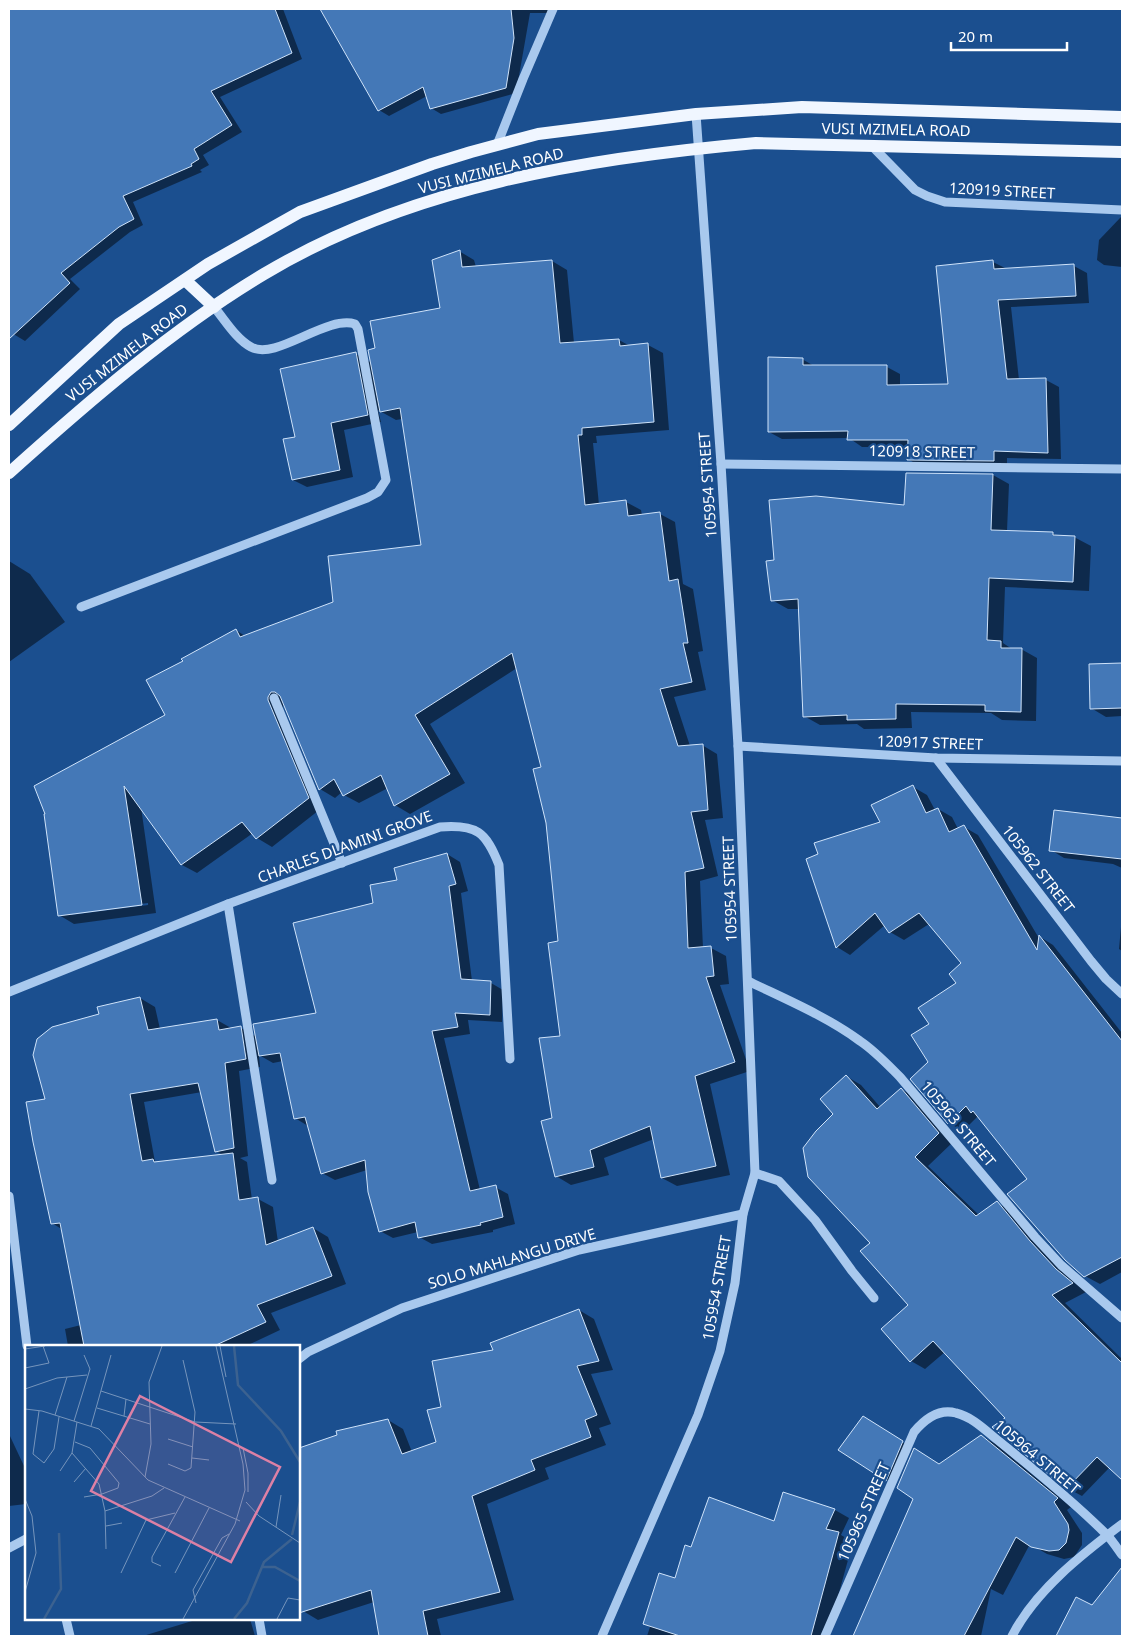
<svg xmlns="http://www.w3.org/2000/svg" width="1131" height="1645" font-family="'Noto Sans',sans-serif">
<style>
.shadow{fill:#0007;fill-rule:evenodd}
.building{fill:#4478b7;stroke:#cfe3fa}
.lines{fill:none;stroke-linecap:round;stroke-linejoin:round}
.minor{stroke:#a9c9ee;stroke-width:9}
.major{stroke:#f0f6ff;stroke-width:12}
.labels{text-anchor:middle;stroke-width:4.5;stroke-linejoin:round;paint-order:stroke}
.street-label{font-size:15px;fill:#fff;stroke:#1b4f8f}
.inset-river{fill:none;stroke:#3c6290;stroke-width:2.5}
.inset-road{fill:none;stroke:#7695bc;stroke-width:1}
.view{fill:#dd80a5;fill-opacity:0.15;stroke:#dd80a5;stroke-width:2.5}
.inset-edge{fill:none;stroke:#fff;stroke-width:2.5}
</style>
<rect width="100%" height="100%" fill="#1b4f8f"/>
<!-- shadow -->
<g class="shadow">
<polygon points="9,9 283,9 302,59 220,97 242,132 203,155 209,165 200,170 202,172 133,202 143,225 130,232 70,279 80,289 25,341 15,335 9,328"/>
<polygon points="321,9 549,9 549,13 530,13 516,93 441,114 431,108 427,96 389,116 379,110"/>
<polygon points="1121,217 1122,217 1122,267 1104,265 1097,260 1099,240"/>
<path d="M459,251L474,260L476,267L552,261L567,270L574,343L619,340L630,346L648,345L663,353L669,430L596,436L597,443H593L599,505L626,502L641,510L642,515L660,514L675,522L683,584L693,589L703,651L698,652L706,690L674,697L690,746L702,745L717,754L723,818L705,820L718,876L700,881L703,948H711L726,956L729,984L720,985L750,1071L710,1084L730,1175L677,1186L662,1178L654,1139L604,1158L609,1175L571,1185L556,1176L554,1119L561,1037L560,942L542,768L517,668L430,724L465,783L410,814L395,805L388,788L359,803L344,795L342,792L335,798L320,789L284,703L283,706V710L323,807L272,847L257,838L253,833L197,873L182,865L141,807L156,913L74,924L59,915L45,815L167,716L184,662L236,630L245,636L335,602L422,547L402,419L396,420L378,410L381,422L344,430L353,477L307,487L293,480L296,438L356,354L372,363L376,349L441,309ZM148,903V905L71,915V913Z"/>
<polygon points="993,262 1007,269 1074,266 1087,273 1089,303 1011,307 1019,380 1046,380 1059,387 1061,459 1007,458 1007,468 921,467 908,459 909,447 862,447 849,438 782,439 769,432 802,359 814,366 887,367 900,374 900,386 950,386"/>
<polygon points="993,475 1009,484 1007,531 1052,533 1057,536 1074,537 1091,546 1089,591 1005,587 1003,643 1012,649 1021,649 1037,658 1036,721 1002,720 991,713 911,712 912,728 864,729 857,724 820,725 804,716 799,609 788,609 772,600 775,561 906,506"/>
<polygon points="9,561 30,574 65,622 9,662"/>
<polygon points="1090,665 1122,665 1122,716 1106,717 1091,708"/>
<polygon points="913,787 927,795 935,810 938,809 952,817 958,829 964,827 978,835 1040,940 1040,937 1053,945 1122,1033 1122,1050 1108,1061 1122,1078 1122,1158 1058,1207 978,1116 963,1131 949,1123 912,1079 930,1062 931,1024 958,983 963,963 929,924 904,940 890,932 885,925 850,955 837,947 881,822"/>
<polygon points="1056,811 1122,819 1122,868 1113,864 1064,858 1051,850"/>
<path d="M447,854L460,862L468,891L461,893L472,981L491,983L503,990L502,1022L468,1020L470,1034L444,1038L480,1190L495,1187L508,1194L515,1224L493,1230V1232L432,1244L419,1237L418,1232L393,1238L380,1231L367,1170L335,1180L322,1173L308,1126L295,1118L283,1061L273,1063L259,1055L260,1067L239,1071L248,1156L240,1158L247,1162L252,1200L258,1199L273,1207L278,1242L313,1228L328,1237L346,1284L271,1313L280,1330L246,1346H68L65,1329L81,1325L63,1230L52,1223L46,1100L100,1015L140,998L155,1007L160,1029L217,1020L231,1028H241L257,1037L317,1014L375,904L399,881ZM202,1092L216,1151L223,1155L157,1163L155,1162L144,1102Z"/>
<polygon points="1122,916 1122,951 1119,949"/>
<polygon points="846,1076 861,1085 881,1108 901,1089 915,1097 953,1142 928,1166 979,1215 997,1203 1011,1211 1086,1292 1065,1303 1122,1359 1122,1478 1110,1467 1082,1496 1067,1488 994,1427 1007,1419 945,1352 925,1369 911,1361 883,1330 909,1305 872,1243 835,1114"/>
<polygon points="1122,1184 1122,1272 1100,1284 1085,1276 1033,1223"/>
<polygon points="579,1310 594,1319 613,1370 591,1374 611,1424 599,1428 606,1445 545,1468 549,1479 487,1504 514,1600 437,1619 441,1636 381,1636 374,1602 318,1620 303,1611 299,1598 299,1449 388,1420 403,1429 412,1452 438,1443 442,1407 494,1350"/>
<polygon points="871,1422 910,1447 894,1484 840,1449"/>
<polygon points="9,1434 24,1466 26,1504 9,1506"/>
<polygon points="981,1436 996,1444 1071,1507 1067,1510 1082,1533 1082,1545 1074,1557 1064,1559 1047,1554 1030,1544 1003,1595 991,1589 981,1636 854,1636 915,1498 940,1465"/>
<polygon points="784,1494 835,1510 849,1518 841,1535 853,1542 827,1636 647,1636 650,1627 644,1623 676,1580 691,1549 774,1523"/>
<polygon points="1122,1569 1122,1636 1057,1636 1076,1599 1092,1607"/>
<polygon points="191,1619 250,1619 255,1636 143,1636 192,1621"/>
</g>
<!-- building -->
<g class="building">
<polygon points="9,9 275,9 292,53 211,91 232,125 194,149 199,159 191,164 192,166 123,196 134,219 119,227 61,273 70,283 9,339"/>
<polygon points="320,9 511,9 514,38 506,88 430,109 423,87 378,111"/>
<polygon points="460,250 462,267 552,260 560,343 619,339 620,346 648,343 654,422 582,428 582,435 578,435 585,505 626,500 628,516 660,512 669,581 678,579 688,643 683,643 692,682 660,689 678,746 703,744 708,810 691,812 704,868 685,872 688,948 711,946 714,976 706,977 735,1062 695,1076 716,1166 661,1178 650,1126 590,1150 594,1167 555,1177 541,1121 552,1118 539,1038 560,1036 548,943 558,941 546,823 533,769 541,767 512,653 415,715 450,774 394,806 381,775 343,796 334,779 319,790 280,696 275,692 271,692 268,697 268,700 309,798 256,839 242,822 181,865 124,786 142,905 58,916 44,814 45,814 34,786 165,715 146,680 183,661 181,659 236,629 240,637 333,602 328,556 421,545 400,408 380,412 368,350 375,348 370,321 440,308 432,260"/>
<polygon points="993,260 994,269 1074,264 1076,296 998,300 1007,379 1046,378 1048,453 994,451 994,461 907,460 908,440 847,440 848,431 768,432 768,357 803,358 803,365 887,365 887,385 948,384 936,266"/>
<polygon points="356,352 368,415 331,423 340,470 292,480 283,439 295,437 280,369"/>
<polygon points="906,473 993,474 991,530 1053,532 1053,535 1075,536 1073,582 989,578 987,640 1001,641 1001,648 1022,648 1021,712 985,711 985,705 896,704 896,719 847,720 847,715 803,717 798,599 771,601 766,561 774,560 769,500 816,496 904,505"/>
<polygon points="1122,663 1122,708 1090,709 1089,664"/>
<polygon points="913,785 926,813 938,808 949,832 964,825 1037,950 1039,935 1122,1041 1122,1257 1084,1277 1065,1260 1007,1194 1027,1179 973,1111 971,1113 966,1106 948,1124 910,1079 928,1062 911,1035 929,1024 918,1008 956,983 949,974 961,963 919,913 889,933 875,913 836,948 806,859 818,854 814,843 880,822 871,805"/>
<polygon points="1054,810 1122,818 1122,859 1049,851"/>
<polygon points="447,853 456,884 449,886 461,979 491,981 490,1015 455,1013 458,1027 432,1031 470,1191 496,1185 503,1217 480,1223 481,1225 418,1238 415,1222 379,1232 368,1192 365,1160 321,1174 305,1117 294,1119 280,1053 259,1056 253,1024 316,1013 293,923 373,903 370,885 397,880 394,868"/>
<polygon points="140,997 148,1030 217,1019 219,1030 241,1026 246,1059 225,1063 234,1148 215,1152 198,1083 130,1094 142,1161 153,1159 154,1162 233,1153 239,1200 258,1197 266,1245 313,1227 332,1276 257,1305 266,1322 214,1346 84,1346 60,1223 51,1224 33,1142 26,1102 45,1099 33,1055 37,1039 52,1027 99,1014 97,1007"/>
<polygon points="846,1075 877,1109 901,1088 939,1133 915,1157 976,1216 997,1201 1030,1241 1056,1269 1073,1283 1052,1295 1122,1363 1122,1480 1097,1457 1066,1489 992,1427 1005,1418 933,1341 910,1362 881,1329 908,1305 860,1251 870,1243 808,1177 803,1148 816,1131 833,1114 820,1099"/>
<polygon points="579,1309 599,1361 577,1366 597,1415 585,1420 591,1437 531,1460 535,1470 472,1496 500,1592 423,1611 428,1636 379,1636 371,1590 299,1613 299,1448 337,1435 336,1431 388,1419 402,1454 436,1442 427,1410 441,1407 432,1361 493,1350 490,1343"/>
<polygon points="863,1416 903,1441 886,1481 838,1450"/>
<polygon points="981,1435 1058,1498 1054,1502 1068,1524 1069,1530 1066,1543 1059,1550 1049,1551 1031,1547 1016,1537 964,1636 853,1636 913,1499 897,1488 914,1448 939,1464"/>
<polygon points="783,1492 835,1509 826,1529 839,1532 811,1636 680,1636 643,1624 659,1573 675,1578 685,1545 691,1547 709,1497 774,1521"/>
<polygon points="1122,1567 1122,1636 1056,1636 1076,1597 1092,1605"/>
</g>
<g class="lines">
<!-- minor -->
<g class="minor">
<polyline points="497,145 523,79 553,9"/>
<polyline points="871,145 915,190 927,196 945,202 1122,210"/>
<polyline points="721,464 1122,469"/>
<path d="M81,607L367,498L378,492L386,480L358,329L355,324C326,315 276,361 251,347C236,339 225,320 214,307"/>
<polyline points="274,698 342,863"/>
<polyline points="738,746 936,758 1122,761"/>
<polyline points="936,758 1091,961 1106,979 1122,994"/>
<polyline points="228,904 272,1180"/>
<path d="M748,981C785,999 826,1016 860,1041C875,1051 887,1064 900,1077L1035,1237L1061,1265L1122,1318"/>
<path d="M9,992L228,904L440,827C477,824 486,832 499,865L510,1059"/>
<polyline points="755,1173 779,1181 815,1220 852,1271 874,1298"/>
<polyline points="9,1196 27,1346"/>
<polyline points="299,1359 308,1352 402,1308 579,1250 743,1214"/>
<polyline points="9,1548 26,1539"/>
<polyline points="66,1619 70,1636"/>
<polyline points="259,1619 262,1636"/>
<polyline points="602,1636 698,1415 720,1351 735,1283 743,1214 755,1173 738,746 721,464 696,114"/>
<path d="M825,1636L914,1432C924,1420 938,1408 956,1413C973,1417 986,1431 1000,1442C1036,1471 1074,1502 1106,1534C1112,1540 1117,1548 1122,1555"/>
<path d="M1012,1636C1036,1590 1081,1555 1122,1524"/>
</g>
<!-- major -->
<g class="major">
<polyline points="185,280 214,307"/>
<polyline points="9,425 119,324 208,264 300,212 432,164 471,152 538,134 696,114 802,107 1122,117"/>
<path d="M9,473C88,402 172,329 264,274C411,186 587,158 756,143L1122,152"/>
</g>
</g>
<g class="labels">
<!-- street labels -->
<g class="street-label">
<text transform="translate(896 130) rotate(1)" y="5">VUSI MZIMELA ROAD</text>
<text transform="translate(491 171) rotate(-14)" y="5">VUSI MZIMELA ROAD</text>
<text transform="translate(1002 191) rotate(3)" y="5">120919 STREET</text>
<text transform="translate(127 353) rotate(-38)" y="5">VUSI MZIMELA ROAD</text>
<text transform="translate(922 452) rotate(1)" y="5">120918 STREET</text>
<text transform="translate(708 485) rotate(-94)" y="5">105954 STREET</text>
<text transform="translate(930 743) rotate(2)" y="5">120917 STREET</text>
<text transform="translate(345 847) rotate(-20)" y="5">CHARLES DLAMINI GROVE</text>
<text transform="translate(1038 869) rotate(52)" y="5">105962 STREET</text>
<text transform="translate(730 889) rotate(-92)" y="5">105954 STREET</text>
<text transform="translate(958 1124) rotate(50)" y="5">105963 STREET</text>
<text transform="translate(512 1259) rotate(-17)" y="5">SOLO MAHLANGU DRIVE</text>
<text transform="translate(717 1288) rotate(-80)" y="5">105954 STREET</text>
<text transform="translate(1037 1457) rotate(40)" y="5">105964 STREET</text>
<text transform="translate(864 1512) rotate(-66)" y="5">105965 STREET</text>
</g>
</g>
<!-- overview -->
<g transform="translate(25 1345)">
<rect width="275" height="275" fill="#1b4f8f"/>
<path class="inset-river" d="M209,1L213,40L256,86L275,117M267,190L275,157M236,222H250L275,236M19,274L36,244L34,188M209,274L222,258L239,217L267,194"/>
<path class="inset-road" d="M195,1L201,32M0,4L20,1M0,23L24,18L18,1M0,44L32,33L62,30M76,46L170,77L211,79M72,63L125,79M0,64L17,66L74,84L123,135L215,176M14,66L8,109L19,118L29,104L34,72M30,70L42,32M99,71L101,54M49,76L65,24L59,10M66,81L86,10M143,94L168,102M50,97L65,103L94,138L93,143L77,149L59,152M218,103L223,128V147M47,108L74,139L80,166L81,204M167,113L184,115M143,119L160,126L166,123L170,67L158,15M35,126L47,108L52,77M120,132L126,99L124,37L137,1M49,137L61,123M0,154L7,171L11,208L0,247M221,157L234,171L275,198M80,166L127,151L139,143M81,181L97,178M251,182L256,150M136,221L127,217V212L160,152M96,228L121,175L150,168M150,228L184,163M171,258L168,245L197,193L204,189M158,274L210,179L220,145L218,119L191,1M252,274L263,253L275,255"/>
<path class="view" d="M115,51L255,122L206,217L66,146Z"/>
<rect width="275" height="275" class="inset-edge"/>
</g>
<!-- border -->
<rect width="1131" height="1645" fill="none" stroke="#ffffff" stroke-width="20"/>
<!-- scale -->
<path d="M951 42v8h116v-8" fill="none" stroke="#ffffff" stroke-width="2.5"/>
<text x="958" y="42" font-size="15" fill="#ffffff" stroke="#1b4f8f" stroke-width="4" paint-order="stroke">20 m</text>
</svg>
